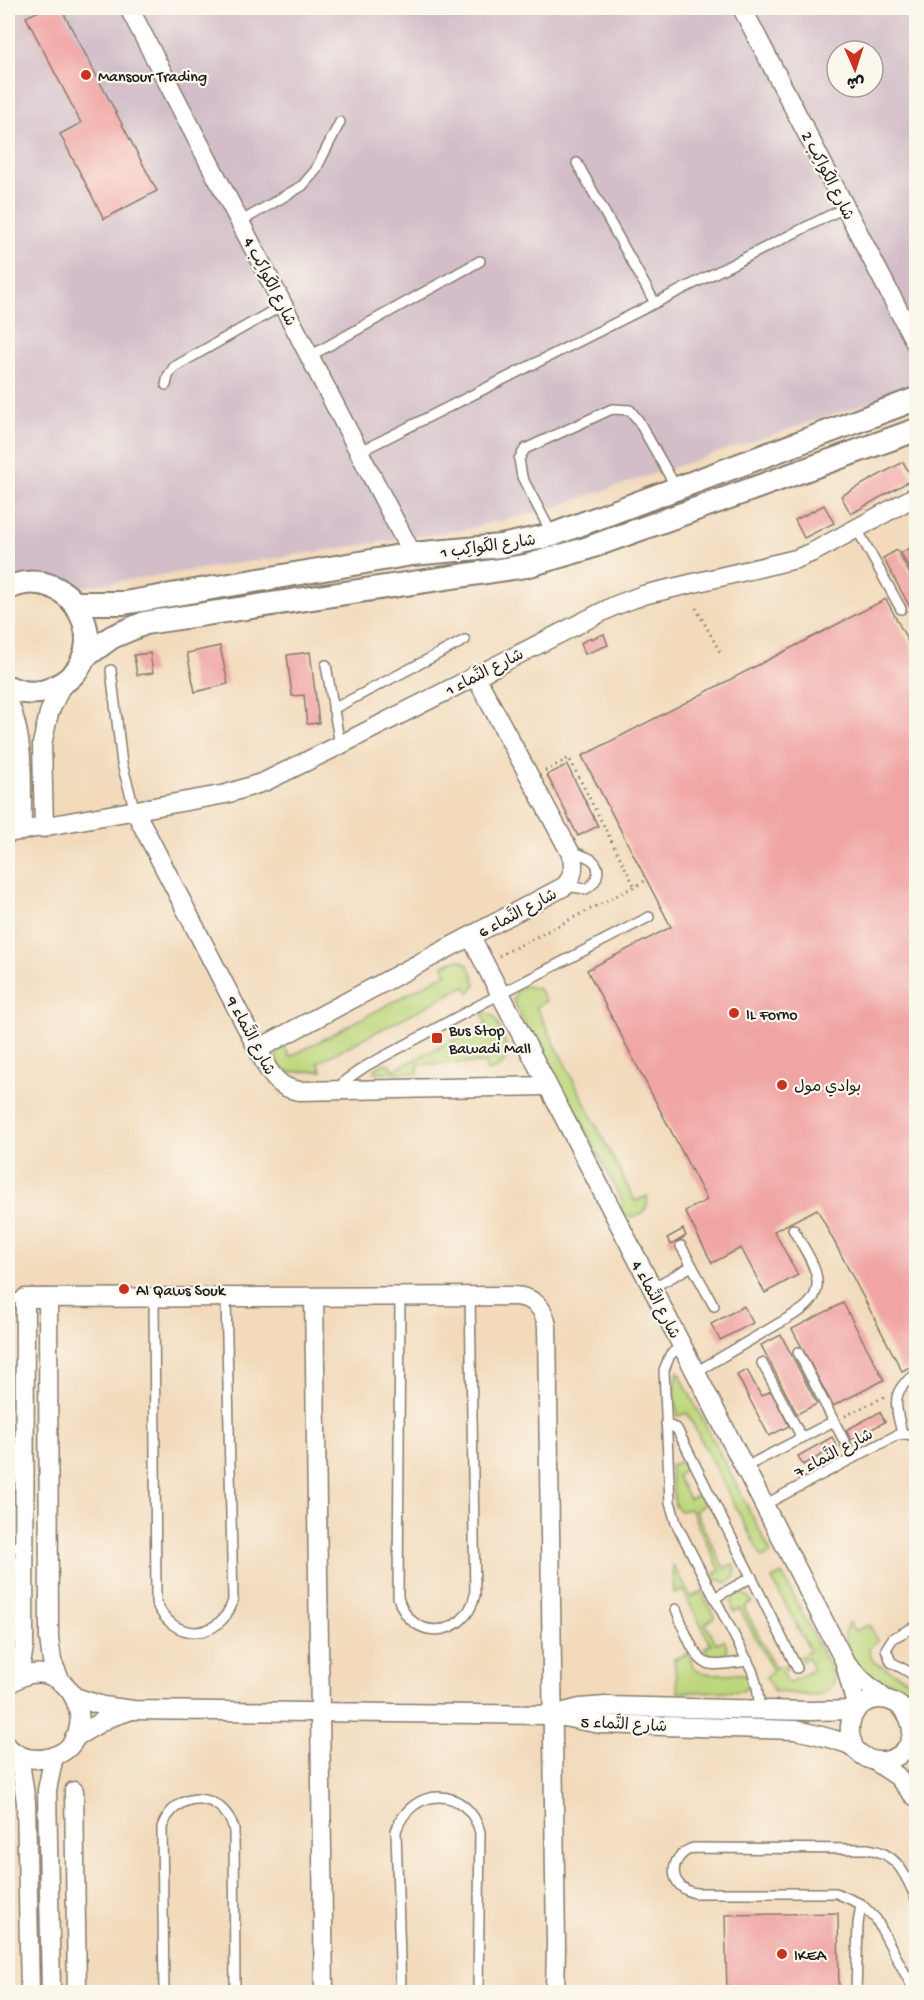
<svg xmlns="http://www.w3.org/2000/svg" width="924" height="2000" font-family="'Gochi Hand','Playpen Sans Arabic',sans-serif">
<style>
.industrial{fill:#d2bdc8;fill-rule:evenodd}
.green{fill:#bdd77d;stroke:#6c7a4c;stroke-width:1.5}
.building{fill:#f0a5a4}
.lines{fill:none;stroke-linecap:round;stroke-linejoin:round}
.service-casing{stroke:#877b6c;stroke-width:12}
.minor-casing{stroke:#877b6c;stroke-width:21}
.tertiary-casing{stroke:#877b6c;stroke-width:26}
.path{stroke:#877b6c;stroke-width:3;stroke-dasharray:1.5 4.5;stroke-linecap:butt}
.service{stroke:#fff;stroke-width:9}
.minor{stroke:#fff;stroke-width:18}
.tertiary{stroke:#fff;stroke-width:22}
.poi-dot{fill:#c8321e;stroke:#fbf7ec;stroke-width:2}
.labels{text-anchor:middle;stroke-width:4.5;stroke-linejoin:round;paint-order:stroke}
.poi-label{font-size:16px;fill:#1c1c1c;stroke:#fbf7ec;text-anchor:start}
.street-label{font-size:16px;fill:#1c1c1c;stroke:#fbf7ec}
</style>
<rect width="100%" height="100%" fill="#fbf7ec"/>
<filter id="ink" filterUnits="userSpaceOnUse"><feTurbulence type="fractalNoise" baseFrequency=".0167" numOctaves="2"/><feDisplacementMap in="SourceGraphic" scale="12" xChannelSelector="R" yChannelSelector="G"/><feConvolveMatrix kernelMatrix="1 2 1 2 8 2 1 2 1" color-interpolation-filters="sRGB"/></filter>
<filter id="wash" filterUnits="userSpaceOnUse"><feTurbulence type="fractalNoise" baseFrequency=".008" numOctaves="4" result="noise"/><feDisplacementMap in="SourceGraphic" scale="24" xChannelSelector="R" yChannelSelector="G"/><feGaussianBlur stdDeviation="1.35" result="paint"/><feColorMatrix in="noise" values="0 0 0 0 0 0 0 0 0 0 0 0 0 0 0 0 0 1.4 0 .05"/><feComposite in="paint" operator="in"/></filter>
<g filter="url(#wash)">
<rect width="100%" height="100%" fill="#f2dabb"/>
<!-- industrial -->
<path class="industrial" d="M8,8H916V387L545,510L462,530L8,598ZM837,51H873V87H837Z"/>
<!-- green -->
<g class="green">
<path d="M459,959C469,962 474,976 476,985L469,993L465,986L318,1062L322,1071L290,1072C278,1070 275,1062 278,1051L285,1048L290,1057L447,973L443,965Z"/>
<path d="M525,986L539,989L546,1001L536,1007L635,1201L647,1196C651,1215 630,1224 619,1209L624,1205L571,1101H564L513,1000L517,991Z"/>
<path d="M482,1013C486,1013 487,1012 491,1014C496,1017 498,1025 501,1031C509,1049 512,1067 486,1071V1063L418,1064V1073L375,1072V1069L385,1063L390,1064L394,1070L486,1024Z"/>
<polygon points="678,1371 771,1553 762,1558 687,1413 678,1416 674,1394"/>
<polygon points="679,1462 683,1463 685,1469 677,1476 689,1499 699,1495 704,1505 695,1511 724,1568 733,1564 736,1570 734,1578 728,1583 716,1579 714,1573 720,1570 690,1509 681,1511 675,1506 670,1465"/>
<path d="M673,1565L691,1597L702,1592L715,1618L705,1623L716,1643L724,1640C729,1649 727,1659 715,1658L708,1654L705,1647L711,1645L683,1590L674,1594Z"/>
<path d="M782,1574L833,1674V1684L823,1694L813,1696L774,1691L766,1677L773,1671L740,1609L734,1612C729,1603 731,1595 742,1593L749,1597L752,1602L744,1607L775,1668L784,1665L787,1669L783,1672L788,1683L813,1670L808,1658L802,1661L800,1657L810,1651L772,1579Z"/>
<path d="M849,1622L854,1631L869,1625L878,1640L869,1648L870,1657L875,1663L916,1684V1701C901,1673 887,1688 869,1675C855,1664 837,1638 849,1622Z"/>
<path d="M690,1653C691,1658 691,1664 694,1668C701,1678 732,1672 744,1674L748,1679V1687L742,1691L678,1692L674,1659Z"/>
</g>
<g id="blocks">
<!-- building -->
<g class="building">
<polygon points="45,8 61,8 157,191 104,219 60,134 81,123 26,17"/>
<polygon points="903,462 913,479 851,514 841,496"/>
<polygon points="824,505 834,523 804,538 795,520"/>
<polygon points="916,544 916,581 901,553"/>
<polygon points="897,550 916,585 916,604 910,607 883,558"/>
<polygon points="886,599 916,657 916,1364 902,1371 817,1209 774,1231 798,1275 765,1293 741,1248 712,1263 685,1211 707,1200 587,970 671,927 582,756"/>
<polygon points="604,634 608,645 585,654 581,643 591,637 591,639"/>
<polygon points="220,646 228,684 195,692 187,653"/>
<polygon points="310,652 319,723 307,724 304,695 292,696 287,655"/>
<polygon points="150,653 153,673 137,675 134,655"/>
<polygon points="567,765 598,826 578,836 547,775"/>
<polygon points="683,1229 686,1236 671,1245 667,1238"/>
<polygon points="843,1303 884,1380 833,1406 792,1329"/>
<polygon points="744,1306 753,1323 720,1340 711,1324"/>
<polygon points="781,1335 817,1404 797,1414 761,1345"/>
<polygon points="747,1370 761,1396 771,1391 789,1426 769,1436 737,1375"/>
<polygon points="880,1412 885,1422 851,1440 846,1430"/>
<polygon points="832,1437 837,1447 803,1465 798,1456"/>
<polygon points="838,1913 839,1992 727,1992 725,1915"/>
</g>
</g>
</g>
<g filter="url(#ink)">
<use href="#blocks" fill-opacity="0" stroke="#877b6c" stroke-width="1.5"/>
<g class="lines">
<!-- service casing -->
<g class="service-casing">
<g id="service">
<polyline points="577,163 655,303"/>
<polyline points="240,222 302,186 315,171 340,122"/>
<polyline points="310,356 480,261"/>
<polyline points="166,385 168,376 174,367 283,305"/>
<polyline points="359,452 846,207"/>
<polyline points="857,529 901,609"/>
<polyline points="552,534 522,477 519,459 525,449 612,409 630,410 638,420 677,489"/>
<polyline points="326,665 340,745"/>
<polyline points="111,670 122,764 135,811"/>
<polyline points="333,709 465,640"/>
<path d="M565,886L586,889C599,882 603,865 589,858C583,855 576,853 570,852"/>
<polyline points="337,1089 347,1079 366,1066 500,994 649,917"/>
<polyline points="681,1246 714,1306"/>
<polyline points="652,1288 692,1266"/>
<path d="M400,1297L398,1597C409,1642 465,1640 475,1595L470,1296"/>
<path d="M154,1298L156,1602C172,1642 219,1642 233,1601L226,1297"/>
<polyline points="8,1299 25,1298"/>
<polyline points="682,1345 670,1355 664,1370 670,1502 676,1523 752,1670 757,1686 760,1710"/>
<polyline points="798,1352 853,1458"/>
<polyline points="762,1363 802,1438"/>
<path d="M696,1372L800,1311C835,1288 808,1256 793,1229"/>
<polyline points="666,1424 677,1429 797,1668"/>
<path d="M902,1433C896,1408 889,1390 916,1375"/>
<polyline points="755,1462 834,1421"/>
<polyline points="764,1505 897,1435 907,1434 916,1437"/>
<polyline points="8,1548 23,1545"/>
<polyline points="8,1561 23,1562"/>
<polyline points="716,1597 752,1577"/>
<path d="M676,1609C682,1623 694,1663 710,1664C722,1666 736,1662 748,1661"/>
<polyline points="916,1626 893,1638 886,1649 891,1662 916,1676"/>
<path d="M164,1992L162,1827C176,1789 222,1790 234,1829L235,1992"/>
<path d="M401,1992L396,1831C411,1786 467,1785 480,1832L478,1992"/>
<polyline points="856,1992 858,1924 861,1904"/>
<path d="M915,1992L876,1919L861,1904L836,1893H696C669,1889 666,1857 693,1848L868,1849C897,1853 905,1874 916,1898"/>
</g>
</g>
<!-- minor casing -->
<g class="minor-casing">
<g id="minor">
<polyline points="129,8 412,554"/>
<polyline points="742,8 916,344"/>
<path d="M8,701C26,740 21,788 22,831"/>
<path d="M135,811L268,1069C276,1082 285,1089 300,1091L547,1086"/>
<polyline points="44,828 42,744 49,713 62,684"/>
<polyline points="8,833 226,794 264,782 340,745 614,606 643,595 796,559 815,551 916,496"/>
<polyline points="471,937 844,1660 857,1709"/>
<path d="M258,1049L565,886C574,876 575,864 570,852L475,675"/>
<polyline points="314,1297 324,1992"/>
<polyline points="48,1298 49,1638 52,1661 61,1682"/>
<polyline points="847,1664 863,1681 885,1699"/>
<path d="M15,1680L21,1664L24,1647L25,1298L514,1296C533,1297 544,1307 547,1326L556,1944L555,1992"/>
<path d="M75,1697L103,1706L133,1710L553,1715L600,1724L794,1730C813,1733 830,1738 848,1744C854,1747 856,1751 862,1755C875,1765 893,1762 904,1751C923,1731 905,1697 878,1699C853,1701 844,1726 854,1747"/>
<polyline points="557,1714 580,1708 606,1706 809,1711 856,1710"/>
<polyline points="74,1738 108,1718 129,1711"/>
<path d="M8,1747C18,1757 32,1761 47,1758C112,1744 69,1641 9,1684"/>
<polyline points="19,1755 26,1802 30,1992"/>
<polyline points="875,1761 897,1776 914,1796"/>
<polyline points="74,1791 77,1992"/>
<polyline points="51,1992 47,1790 54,1756"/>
</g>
</g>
<!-- tertiary casing -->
<g class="tertiary-casing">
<g id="tertiary">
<path d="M8,588C74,559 120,654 57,686C41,695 23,694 8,687"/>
<polyline points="75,603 124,603 412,554 501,546 552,535 916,399"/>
<polyline points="83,658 112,637 145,623 526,566 585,549 916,430"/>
</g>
</g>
<!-- path -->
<g class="path">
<polyline points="696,608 720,652"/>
<polyline points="545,771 569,758 635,887"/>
<polyline points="499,956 647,880"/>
<polyline points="845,1416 884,1397"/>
</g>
<!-- service -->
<use href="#service" class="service"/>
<!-- minor -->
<use href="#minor" class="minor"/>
<!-- tertiary -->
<use href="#tertiary" class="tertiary"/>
</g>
</g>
<!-- markers -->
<g class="poi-dot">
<circle cx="86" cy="75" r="6"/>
<circle cx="734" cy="1013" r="6"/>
<rect x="431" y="1032" width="12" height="12" rx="3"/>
<circle cx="782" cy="1085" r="6"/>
<circle cx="124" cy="1289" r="6"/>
<circle cx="782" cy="1954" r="6"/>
</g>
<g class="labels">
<!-- poi labels -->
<g class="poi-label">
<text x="98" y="81">Mansour Trading</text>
<text x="746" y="1019">IL Forno</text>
<text x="449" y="1035">Bus Stop<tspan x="449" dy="18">Bawadi Mall</tspan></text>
<text x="794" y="1091">بوادي مول</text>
<text x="136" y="1295">Al Qaws Souk</text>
<text x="794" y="1960">IKEA</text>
</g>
<!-- street labels -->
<g class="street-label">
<text transform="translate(829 175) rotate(63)" y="6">شارع الكَواكِب 2</text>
<text transform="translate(271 281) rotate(63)" y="6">شارع الكَواكِب 4</text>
<text transform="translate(488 545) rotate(-8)" y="6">شارع الكَواكِب 1</text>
<text transform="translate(484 671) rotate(-27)" y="6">شارع النَّماء 1</text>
<text transform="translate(517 912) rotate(-28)" y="6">شارع النَّماء 6</text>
<text transform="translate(252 1035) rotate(62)" y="6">شارع النَّماء 9</text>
<text transform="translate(657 1299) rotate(62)" y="6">شارع النَّماء 4</text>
<text transform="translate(833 1452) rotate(-28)" y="6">شارع النَّماء 7</text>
<text transform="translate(624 1723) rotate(3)" y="6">شارع النَّماء 5</text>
</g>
</g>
<!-- margin -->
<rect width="924" height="2000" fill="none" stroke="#fbf7ec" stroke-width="30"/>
<!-- north arrow -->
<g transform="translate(855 69) rotate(177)"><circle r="28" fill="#fbf7ec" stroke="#a29f99" stroke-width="1.5"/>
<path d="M0-4.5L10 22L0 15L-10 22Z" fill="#c8321e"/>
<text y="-9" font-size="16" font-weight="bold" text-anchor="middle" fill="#1c1c1c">ش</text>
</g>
</svg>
